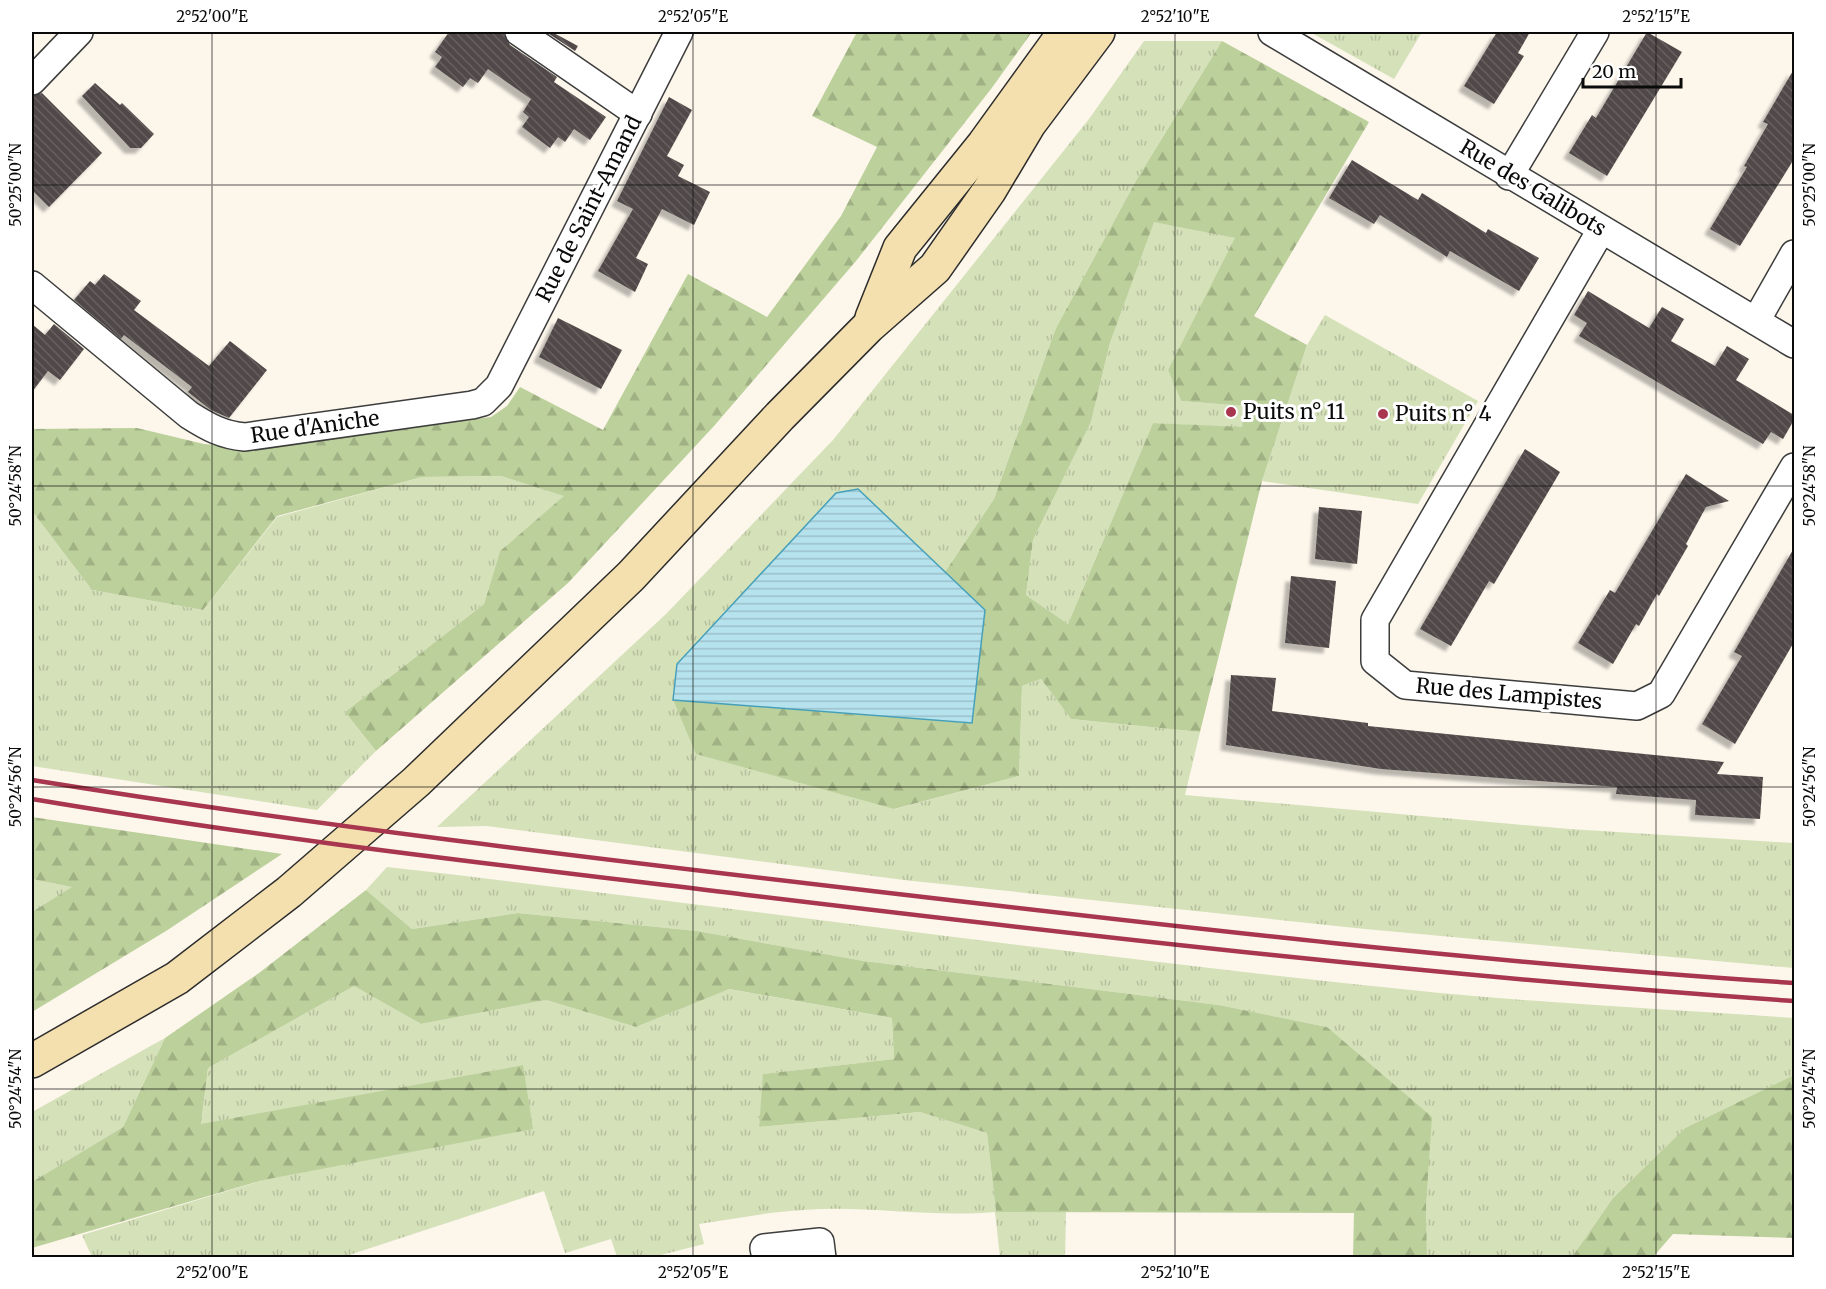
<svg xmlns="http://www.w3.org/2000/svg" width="1826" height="1289" font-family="Merriweather,serif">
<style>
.grass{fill:url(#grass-tufts)}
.forest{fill:url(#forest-firs);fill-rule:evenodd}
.water{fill:url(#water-rules);stroke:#47a0ba;stroke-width:1.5}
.building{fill:url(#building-back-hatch);filter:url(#shadow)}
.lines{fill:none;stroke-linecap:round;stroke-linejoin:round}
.street-casing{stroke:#3d3d3d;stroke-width:30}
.secondary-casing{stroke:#2c2c2c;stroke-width:36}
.street{stroke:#fff;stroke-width:27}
.secondary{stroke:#f4e0ae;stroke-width:33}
.rail{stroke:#a7364e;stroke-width:4.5}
.ticks{fill:none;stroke:#0a0a0a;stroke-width:1.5;stroke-opacity:0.45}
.poi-dot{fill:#a7364e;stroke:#fff;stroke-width:2}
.labels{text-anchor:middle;stroke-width:6;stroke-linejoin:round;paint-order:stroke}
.street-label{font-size:21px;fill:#0a0a0a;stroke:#fff}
.poi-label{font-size:21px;fill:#0a0a0a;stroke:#fff;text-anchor:start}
.neatline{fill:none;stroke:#0a0a0a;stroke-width:2}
.ticks-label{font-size:15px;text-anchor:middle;fill:#0a0a0a}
</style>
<defs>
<pattern id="grass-tufts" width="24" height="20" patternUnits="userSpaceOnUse" patternTransform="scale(1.5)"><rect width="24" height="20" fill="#d5e1b9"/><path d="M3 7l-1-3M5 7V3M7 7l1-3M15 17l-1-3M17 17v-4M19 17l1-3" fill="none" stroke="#b6c09e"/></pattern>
<pattern id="forest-firs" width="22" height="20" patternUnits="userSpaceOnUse" patternTransform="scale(1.5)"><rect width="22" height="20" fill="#bcd09b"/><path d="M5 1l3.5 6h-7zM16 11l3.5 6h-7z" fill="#a0b184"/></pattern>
<pattern id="water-rules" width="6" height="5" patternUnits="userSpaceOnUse" patternTransform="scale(1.5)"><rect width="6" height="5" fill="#b6e2ed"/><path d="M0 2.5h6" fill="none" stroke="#9bc1ca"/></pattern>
<pattern id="building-back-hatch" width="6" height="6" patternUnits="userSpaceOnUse" patternTransform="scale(1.5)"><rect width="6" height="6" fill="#514a48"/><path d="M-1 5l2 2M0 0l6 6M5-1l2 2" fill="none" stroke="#65605e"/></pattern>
<filter id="shadow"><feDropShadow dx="-5.5" dy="5.5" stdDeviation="1.5" flood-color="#0004"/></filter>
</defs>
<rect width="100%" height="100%" fill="#fcf6eb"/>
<!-- grass -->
<g class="grass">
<polygon points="1310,32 1422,32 1394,79"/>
<polygon points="1144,41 1222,41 1137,179 1056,328 994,499 945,572 858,490 677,664 673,700 696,753 895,809 1019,776 1022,686 1041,679 1071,719 1200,732 1185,795 1569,829 1794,843 1794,968 1365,929 904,880 487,826 437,827 666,614 833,440 1089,119"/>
<polygon points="1154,221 1236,238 1168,370 1181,401 1246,406 1242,428 1153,423 1068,624 1026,595 1033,540 1091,422 1110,343"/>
<polygon points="1325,315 1478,401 1418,504 1262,481 1307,345"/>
<polygon points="501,476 565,496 500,551 484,604 345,712 376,751 317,810 32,766 32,511 92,590 203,610 277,517 422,477"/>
<path d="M387,867C738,907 1088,958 1440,993C1558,1004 1676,1010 1794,1018V1075L1685,1128L1613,1198L1572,1257H1427L1426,1204L1327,1027L1219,1005L864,961L697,931L518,913L412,929L366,890Z"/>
<polygon points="32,879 73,887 32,912"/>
<path d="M354,986L421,1024L546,1000L636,1027L728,989L892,1018L894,1059L764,1074L759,1127L920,1112L987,1133L996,1212L1066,1210L1065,1258L1000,1257L995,1212C930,1218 867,1205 803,1210C768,1212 733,1219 699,1224L704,1244L653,1257H617L611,1239L565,1253L544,1191L343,1257H92L82,1235L263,1180L523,1065L201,1125L208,1068Z"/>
<polygon points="165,1038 123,1127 32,1182 32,1112"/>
</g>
<!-- forest -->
<g class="forest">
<polygon points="857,32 1032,32 991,89 856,261 714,426 568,583 376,751 345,712 484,604 500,551 564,496 501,476 422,477 277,516 203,610 92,590 32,511 32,429 137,428 204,444 250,448 491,417 507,406 520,387 603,430 688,274 767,317 841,216 877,147 812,116"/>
<path d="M1222,41L1369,122L1254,316L1307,345L1262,481L1200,732L1071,719L1041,679L1022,686L1019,776L894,809L696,754L673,700L972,722L985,610L945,572L994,499L1056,328L1137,179ZM1154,222L1235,238L1168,370L1181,401L1245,406L1242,427L1153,423L1068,624L1026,595L1033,540L1091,422L1110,343Z"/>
<polygon points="32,817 282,854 166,931 32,1012 32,912 72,887 32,879"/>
<polygon points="366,890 412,929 518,913 697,931 864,961 1219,1005 1327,1027 1432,1117 1426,1204 1427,1257 1353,1257 1354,1213 996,1212 987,1133 920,1112 759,1127 763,1074 894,1059 892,1018 729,989 636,1027 546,1000 421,1024 354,986 208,1068 201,1124 523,1065 533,1129 263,1180 32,1248 32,1182 123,1127 165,1038 259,973"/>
<polygon points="1794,1075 1794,1238 1673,1234 1653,1257 1572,1257 1613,1198 1685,1128"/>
</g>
<!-- water -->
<polygon class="water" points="858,489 985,610 972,723 673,700 677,664 836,493"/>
<!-- building -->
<g class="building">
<polygon points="449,32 503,32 510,45 557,77 554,82 606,117 590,140 574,129 565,142 558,137 550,148 522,127 529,117 523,112 531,99 488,69 478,83 470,78 463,87 435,67 442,57 435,52"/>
<polygon points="546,32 552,32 578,46 575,51"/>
<polygon points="1497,32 1530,32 1518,53 1524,56 1494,104 1464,86"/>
<polygon points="1647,32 1682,52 1607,176 1569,153 1592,115 1596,118"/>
<polygon points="1794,69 1794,159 1740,246 1710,229 1747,167 1744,166 1768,124 1763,122"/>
<polygon points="95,83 120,105 122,103 154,134 141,148 130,148 82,96"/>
<polygon points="42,93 102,153 49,207 32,190 32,96"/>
<polygon points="669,97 692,110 667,156 684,165 678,176 710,192 694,225 662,209 636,258 648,264 635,292 598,271 633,209 617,201"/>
<polygon points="1352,160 1418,200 1422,193 1486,233 1488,229 1539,258 1519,291 1450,251 1447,257 1380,215 1374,224 1329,198"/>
<polygon points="104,274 141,301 134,310 209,366 230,341 267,370 229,418 211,410 188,392 192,387 124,335 121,339 74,300 90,281 95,285"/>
<polygon points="1588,291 1649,328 1662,307 1684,319 1671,341 1715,366 1727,346 1749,359 1736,380 1794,415 1794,420 1783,439 1771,432 1763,444 1579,336 1587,323 1574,315"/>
<polygon points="558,318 622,350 601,389 539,357"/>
<polygon points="32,324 45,335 54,324 84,349 60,380 48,371 32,392"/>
<polygon points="1525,449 1560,472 1494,584 1489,581 1451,646 1420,629"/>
<polygon points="1686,474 1729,501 1706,507 1686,544 1688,546 1659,596 1657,594 1639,626 1636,624 1613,664 1578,643 1610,590 1615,593"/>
<polygon points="1319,507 1362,511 1357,564 1315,559"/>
<polygon points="1794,548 1794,642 1735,744 1702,724 1742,656 1734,652"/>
<polygon points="1291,576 1336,581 1329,648 1285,643"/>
<polygon points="1231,675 1276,678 1272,711 1368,723 1368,726 1724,762 1717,774 1763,777 1760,819 1695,815 1696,800 1616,794 1617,787 1381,769 1226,745"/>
</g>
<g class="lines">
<!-- street casing -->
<g class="street-casing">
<g id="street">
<polyline points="519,32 638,114"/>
<polyline points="1272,32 1794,344"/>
<polyline points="32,81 79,32"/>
<polyline points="1509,176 1595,32"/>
<polyline points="1601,230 1375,620 1375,661 1405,685 1637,706 1661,694 1794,467"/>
<path d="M32,285L189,415C208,427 222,435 245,437L472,405L483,402L499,386L679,32"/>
<polyline points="1756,321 1794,254"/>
<polyline points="766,1258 764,1248 820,1242 822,1258"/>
</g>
</g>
<!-- secondary casing -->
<g class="secondary-casing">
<g id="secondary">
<polyline points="872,318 900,248 984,144 1065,32"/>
<polyline points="32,1061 177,978 289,892 416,782 631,576 780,416 869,326 935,268 989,191 1029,124 1098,32"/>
</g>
</g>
<!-- street -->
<use href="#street" class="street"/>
<!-- secondary -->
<use href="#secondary" class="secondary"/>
<!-- rail -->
<g class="rail">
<path d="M32,780C311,825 591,858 872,891C1179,927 1486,963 1794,983"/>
<path d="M32,799C269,839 509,866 747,895C1096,937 1444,977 1794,1001"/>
</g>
</g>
<!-- ticks -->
<path class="ticks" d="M212,32V1258M693,32V1258M1175,32V1258M1656,32V1258M32,185H1794M32,486H1794M32,787H1794M32,1089H1794"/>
<!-- markers -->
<g class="poi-dot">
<circle cx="1231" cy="412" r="6"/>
<circle cx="1383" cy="414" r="6"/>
</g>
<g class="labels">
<!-- street labels -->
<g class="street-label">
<text transform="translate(1533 188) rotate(31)" y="7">Rue des Galibots</text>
<text transform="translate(589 209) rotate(-63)" y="7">Rue de Saint-Amand</text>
<text transform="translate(315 427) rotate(-8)" y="7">Rue d'Aniche</text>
<text transform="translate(1509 694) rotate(5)" y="7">Rue des Lampistes</text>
</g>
<!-- poi labels -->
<g class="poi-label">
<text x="1243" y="419">Puits n° 11</text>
<text x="1395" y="421">Puits n° 4</text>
</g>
</g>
<!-- border -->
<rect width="1826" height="1289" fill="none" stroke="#ffffff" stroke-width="66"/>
<!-- scale -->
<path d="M1583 78v9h98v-9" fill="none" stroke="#0a0a0a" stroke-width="3"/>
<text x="1592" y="78" font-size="18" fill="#0a0a0a" stroke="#ffffff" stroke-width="4.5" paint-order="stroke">20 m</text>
<rect x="33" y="33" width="1760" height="1223" class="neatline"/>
<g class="ticks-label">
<text x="212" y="22">2°52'00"E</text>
<text x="693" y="22">2°52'05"E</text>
<text x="1175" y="22">2°52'10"E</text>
<text x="1656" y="22">2°52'15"E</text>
<text transform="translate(16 185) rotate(-90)" y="5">50°25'00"N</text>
<text transform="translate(1810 185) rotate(-90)" y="5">50°25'00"N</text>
<text transform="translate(16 486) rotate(-90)" y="5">50°24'58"N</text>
<text transform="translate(1810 486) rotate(-90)" y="5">50°24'58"N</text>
<text transform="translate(16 787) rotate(-90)" y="5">50°24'56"N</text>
<text transform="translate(1810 787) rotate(-90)" y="5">50°24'56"N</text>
<text transform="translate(16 1089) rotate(-90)" y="5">50°24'54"N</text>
<text transform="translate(1810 1089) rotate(-90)" y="5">50°24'54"N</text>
<text x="212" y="1278">2°52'00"E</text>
<text x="693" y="1278">2°52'05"E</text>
<text x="1175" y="1278">2°52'10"E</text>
<text x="1656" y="1278">2°52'15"E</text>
</g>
</svg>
